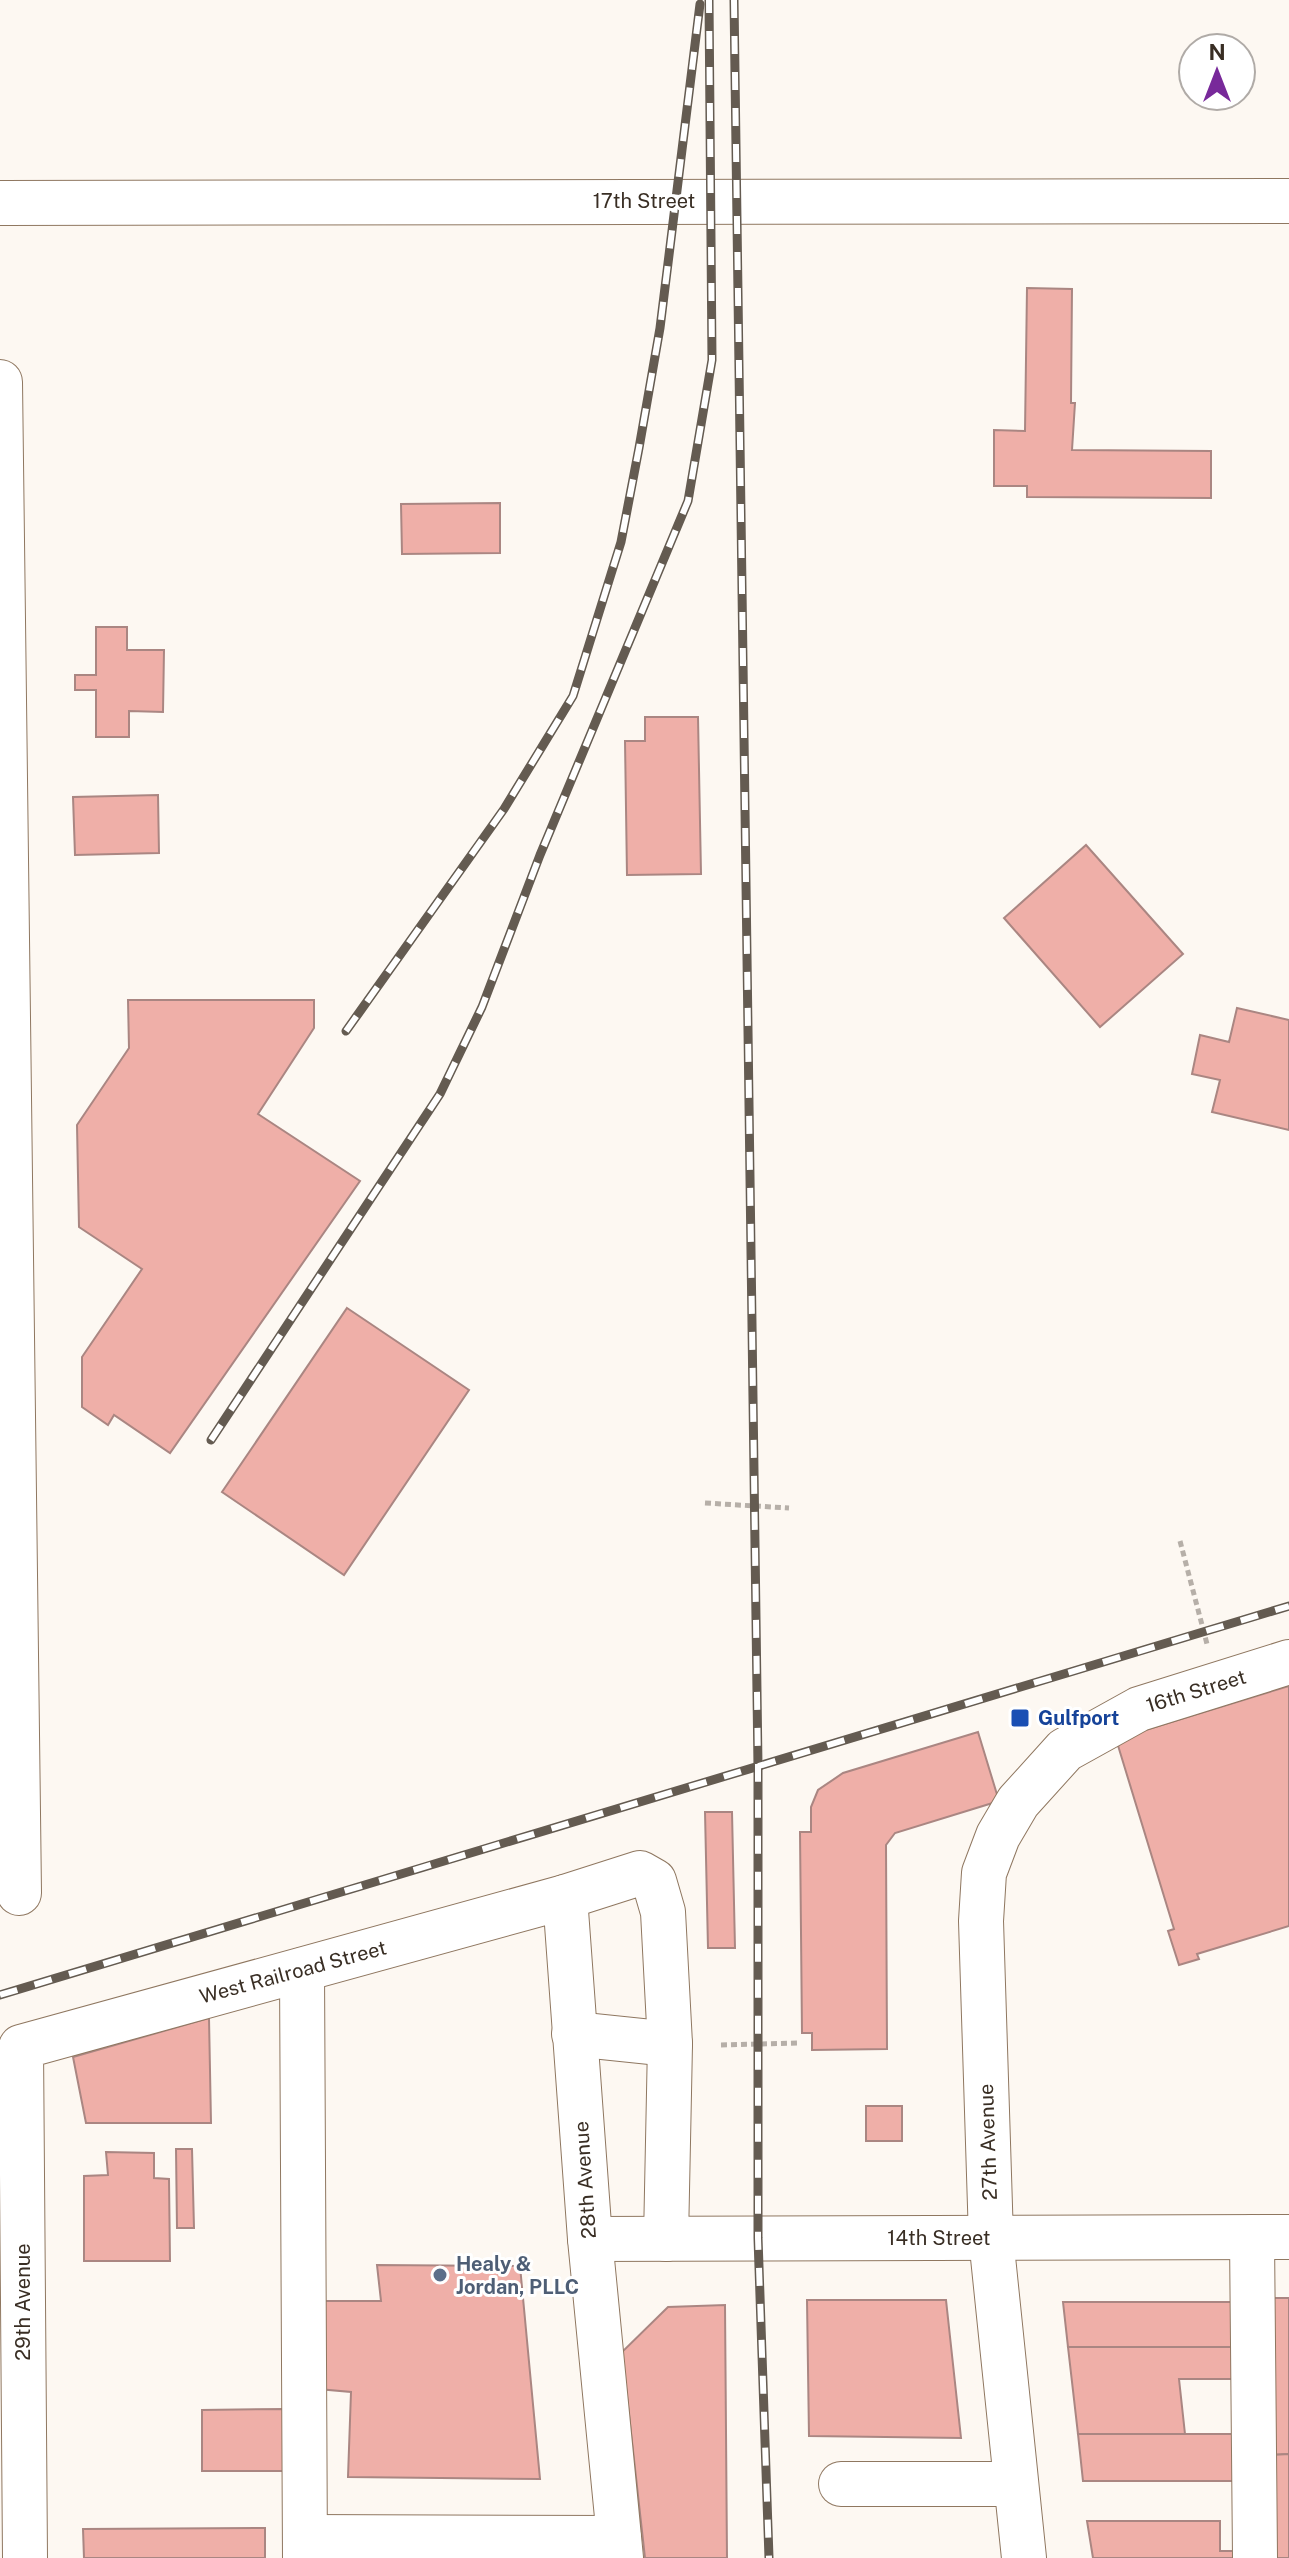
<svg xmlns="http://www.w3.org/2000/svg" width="1289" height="2558" font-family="'Public Sans',sans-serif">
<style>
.building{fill:#efafa8;stroke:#aa8682;stroke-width:2}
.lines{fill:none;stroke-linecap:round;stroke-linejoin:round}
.minor-casing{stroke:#8f7760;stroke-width:46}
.path{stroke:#b6afa8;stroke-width:5;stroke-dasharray:6 4;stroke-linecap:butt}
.minor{stroke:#fff;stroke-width:44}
.rail-casing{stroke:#645b51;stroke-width:9}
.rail{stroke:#fff;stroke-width:6;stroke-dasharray:18;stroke-linecap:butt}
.transit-dot{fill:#1a4fb4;stroke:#fff;stroke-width:3}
.service-dot{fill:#5c6f8a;stroke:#fff;stroke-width:3}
.labels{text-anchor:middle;stroke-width:6;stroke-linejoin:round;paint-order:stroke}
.street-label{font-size:20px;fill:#392e24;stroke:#fff}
.transit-label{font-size:20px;font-weight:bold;fill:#164399;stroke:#fff;text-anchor:start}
.service-label{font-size:20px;font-weight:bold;fill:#4e5e75;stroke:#fff;text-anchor:start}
</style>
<rect width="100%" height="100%" fill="#fdf8f2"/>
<!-- building -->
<g class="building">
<polygon points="1027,288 1072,289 1071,403 1075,403 1072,450 1211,451 1211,498 1027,497 1027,486 994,486 994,430 1025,431"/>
<polygon points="500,503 500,553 402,554 401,504"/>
<polygon points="96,627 127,627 127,650 164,650 163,712 129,711 129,737 96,737 96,690 75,690 75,675 96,675"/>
<polygon points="645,717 698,717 701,874 627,875 625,741 645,741"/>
<polygon points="158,795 159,853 75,855 73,797"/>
<polygon points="1086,845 1183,954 1100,1027 1004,918"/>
<polygon points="128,1000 314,1000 314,1028 258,1114 360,1181 170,1453 114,1415 108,1425 82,1407 82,1357 142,1269 79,1227 77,1125 129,1048"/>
<polygon points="1237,1008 1289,1020 1289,1130 1212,1112 1220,1080 1192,1074 1200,1035 1229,1042"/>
<polygon points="347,1308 469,1390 344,1575 222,1492"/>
<polygon points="1289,1686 1289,1926 1197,1954 1199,1959 1179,1965 1168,1931 1174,1929 1116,1739"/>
<polygon points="978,1732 999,1801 895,1833 886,1845 887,2049 812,2050 812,2033 802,2033 800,1832 811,1832 811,1807 818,1790 843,1773"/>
<polygon points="705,1812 732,1812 735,1948 708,1948"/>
<polygon points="209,2018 211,2123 86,2123 73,2057"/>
<rect x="866" y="2106" width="36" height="35"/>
<polygon points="176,2149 192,2149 194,2228 177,2228"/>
<polygon points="106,2152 154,2153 154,2178 169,2179 170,2261 84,2261 84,2176 108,2175"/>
<polygon points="377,2265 520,2266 540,2479 348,2477 351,2392 318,2389 317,2301 381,2301"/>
<polygon points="1269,2298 1289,2298 1289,2454 1271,2455"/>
<polygon points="807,2300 946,2300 961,2438 809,2436"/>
<polygon points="1063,2302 1234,2302 1234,2347 1068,2347"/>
<polygon points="725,2305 727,2558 645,2558 622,2352 668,2307"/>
<polygon points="1068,2347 1234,2347 1234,2379 1179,2379 1185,2434 1078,2434"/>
<polygon points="283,2409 283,2471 202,2471 202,2410"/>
<polygon points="1078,2434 1234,2434 1234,2481 1083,2481"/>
<polygon points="1289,2454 1289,2558 1272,2558 1271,2455"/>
<polygon points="1087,2521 1220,2521 1220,2551 1236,2551 1237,2558 1093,2558"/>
<polygon points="265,2528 265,2558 84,2558 83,2529"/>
</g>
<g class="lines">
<!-- minor casing -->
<g class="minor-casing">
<g id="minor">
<polyline points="0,203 1289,201"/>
<polyline points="0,382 19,1893"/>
<polyline points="565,1897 590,2239 621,2558"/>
<polyline points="302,1970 305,2558"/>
<polyline points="574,2034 670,2044"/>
<polyline points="1252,2237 1255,2558"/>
<polyline points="590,2239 1289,2237"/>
<polyline points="841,2484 1015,2484"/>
<polyline points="305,2537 619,2538"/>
<polyline points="25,2558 21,2047 565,1897 640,1873 654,1881 663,1912 670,2044 666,2239"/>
<polyline points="1024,2558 991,2238 981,1921 984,1873 998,1836 1018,1802 1065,1750 1139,1709 1289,1662"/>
</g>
</g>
<!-- path -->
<g class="path">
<polyline points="705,1503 789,1508"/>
<polyline points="1180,1541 1207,1644"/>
<polyline points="721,2045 798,2043"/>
</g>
<!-- minor -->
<use href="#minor" class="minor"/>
<!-- rail casing -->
<g class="rail-casing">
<g id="rail">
<polyline points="734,0 758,1766 758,2238 769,2558"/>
<polyline points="346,1031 504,809 573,696 621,542 639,448 660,328 700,4"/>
<polyline points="211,1440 440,1094 482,1007 540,855 688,501 712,360 709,0"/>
<polyline points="0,1995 1289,1606"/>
</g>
</g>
<!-- rail -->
<use href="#rail" class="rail"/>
</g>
<!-- markers -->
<rect class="transit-dot" x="1010" y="1708" width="20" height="20" rx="4"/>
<circle class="service-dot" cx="440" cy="2275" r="8"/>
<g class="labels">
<!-- street labels -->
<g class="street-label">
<text x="644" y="208">17th Street</text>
<text transform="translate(1196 1691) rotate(-17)" y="7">16th Street</text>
<text transform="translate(293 1972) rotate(-15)" y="7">West Railroad Street</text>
<text transform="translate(988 2142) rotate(-92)" y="7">27th Avenue</text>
<text transform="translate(585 2180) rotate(-94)" y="7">28th Avenue</text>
<text x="939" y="2245">14th Street</text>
<text transform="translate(23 2302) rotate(-90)" y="7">29th Avenue</text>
</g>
<!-- transit labels -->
<g class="transit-label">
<text x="1038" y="1725">Gulfport</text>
</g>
<!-- service labels -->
<g class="service-label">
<text x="456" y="2271">Healy &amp;<tspan x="456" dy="23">Jordan, PLLC</tspan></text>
</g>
</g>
<!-- north arrow -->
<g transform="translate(1217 72)"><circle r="38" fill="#ffffff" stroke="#b0aba7" stroke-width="2"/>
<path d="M0-6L14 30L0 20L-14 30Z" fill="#78299a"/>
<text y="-12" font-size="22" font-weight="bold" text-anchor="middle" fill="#392e24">N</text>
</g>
</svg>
